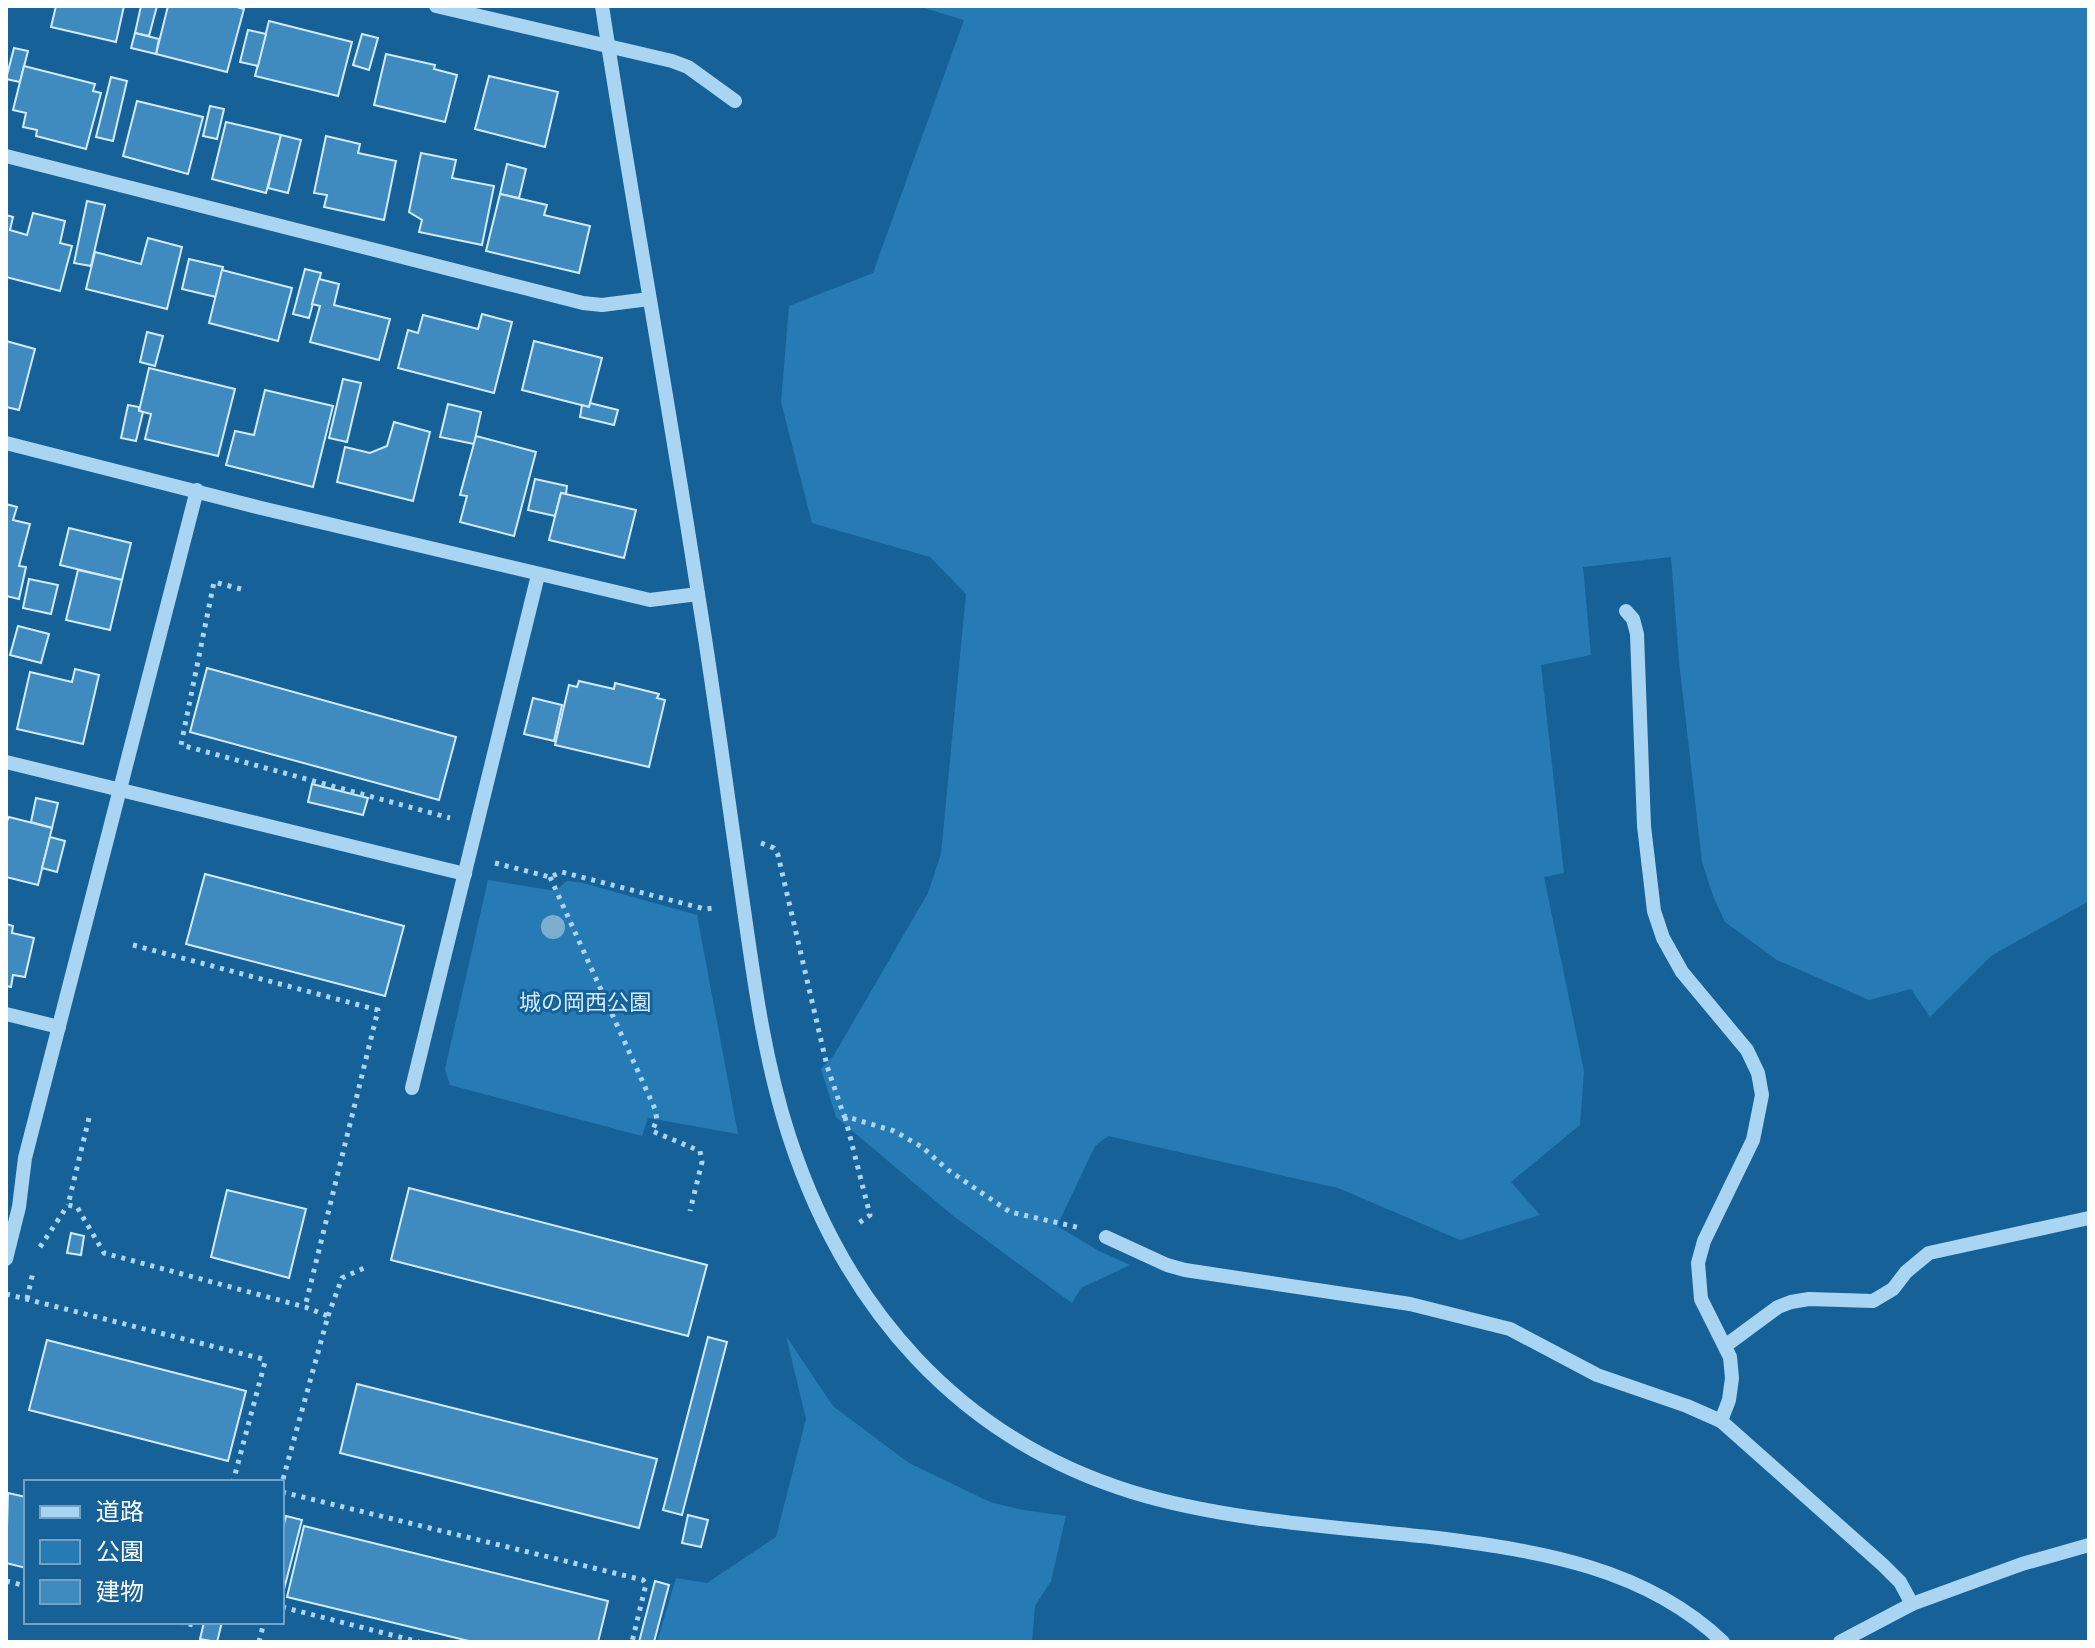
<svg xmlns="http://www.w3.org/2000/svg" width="2095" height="1648" font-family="Helvetica,'Noto Sans JP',sans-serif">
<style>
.green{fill:#267bb5}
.building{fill:#3f8bc0;stroke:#d1ebfc;stroke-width:2}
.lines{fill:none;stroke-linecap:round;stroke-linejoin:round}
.path{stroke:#aad5f2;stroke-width:5;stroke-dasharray:4 6;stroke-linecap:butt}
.minor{stroke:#aad5f2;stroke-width:14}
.tree{fill:#7dadcf}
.labels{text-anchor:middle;stroke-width:6;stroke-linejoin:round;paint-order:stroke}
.park-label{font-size:22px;fill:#d1ebfc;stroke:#166298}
</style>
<rect width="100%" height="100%" fill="#166298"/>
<!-- green -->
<g class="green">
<polygon points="917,6 2089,6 2089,901 1991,956 1930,1017 1911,989 1869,1000 1777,960 1725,922 1713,896 1702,862 1679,661 1671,557 1583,567 1591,655 1541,665 1564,873 1544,877 1584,1071 1580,1125 1511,1182 1540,1215 1460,1240 1338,1188 1108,1136 1095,1146 1057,1226 1099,1251 1130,1265 1081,1288 1072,1303 952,1215 836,1117 821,1069 834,1055 928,893 941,854 966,594 930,557 812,523 781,402 789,306 873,273 964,20"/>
<polygon points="488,880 555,891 567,881 583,883 697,915 738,1134 648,1118 642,1136 450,1085 445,1069"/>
<polygon points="786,1336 833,1406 909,1463 990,1502 1023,1510 1066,1516 1051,1581 1035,1606 1032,1642 657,1642 676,1578 707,1583 776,1537 806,1419"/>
</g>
<!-- building -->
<g class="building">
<polygon points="56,6 124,6 116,42 51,27"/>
<polygon points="141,6 157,6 149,36 135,33"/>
<polygon points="168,6 233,6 244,9 227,72 156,54"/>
<polygon points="269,21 352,42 338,96 255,76"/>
<polygon points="248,30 266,34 258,66 240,62"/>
<polygon points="135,33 159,39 156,54 131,48"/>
<polygon points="362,34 378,38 369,70 353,65"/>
<polygon points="14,48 28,51 20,82 6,79"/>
<polygon points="386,54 435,65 434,69 457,75 445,122 374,105"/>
<polygon points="24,66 95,84 93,91 101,93 86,149 36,136 37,130 23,127 26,113 13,110"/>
<polygon points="489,76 558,92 545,147 475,129"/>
<polygon points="111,77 127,81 113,141 96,137"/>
<polygon points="137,101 203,117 188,174 123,156"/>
<polygon points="210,106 224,109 217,139 203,136"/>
<polygon points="226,122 281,135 266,193 212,179"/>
<polygon points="281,135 301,140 288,193 268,188"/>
<polygon points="326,136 360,144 358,153 396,161 384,220 324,207 327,195 314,193"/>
<polygon points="421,153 456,160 452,178 494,186 482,245 419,232 422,220 409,212"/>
<polygon points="507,164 526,169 519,198 500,194"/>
<polygon points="500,194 547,205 544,215 590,226 579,273 486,251"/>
<polygon points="87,201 105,205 91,266 74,263"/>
<polygon points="33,213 65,221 60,243 72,246 60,291 6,277 6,215 13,217 10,230 27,235"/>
<polygon points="148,238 182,247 167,309 86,289 95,252 141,264"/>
<polygon points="189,259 223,267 216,297 182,289"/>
<polygon points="305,269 321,273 309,318 293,314"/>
<polygon points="222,270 292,288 278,341 209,323"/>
<polygon points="319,279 339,284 334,305 390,319 379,360 310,342 320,306 312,304"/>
<polygon points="482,314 512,322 494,393 398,368 408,330 418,333 423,315 478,329"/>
<polygon points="147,332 163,336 155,366 140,362"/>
<polygon points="6,341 35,349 19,410 6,407"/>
<polygon points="534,341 602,358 589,407 522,390"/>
<polygon points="149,368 235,389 218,456 145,439 151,414 139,411"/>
<polygon points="343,379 361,383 347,442 329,438"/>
<polygon points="265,390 333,406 313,487 226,465 235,431 254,435"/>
<polygon points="590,403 618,410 614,425 580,417 582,405 589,407"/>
<polygon points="448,404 481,412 474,444 440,437"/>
<polygon points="128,405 139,407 139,411 143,412 136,441 121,438"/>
<polygon points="394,422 430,432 413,501 337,482 345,447 370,453 387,446"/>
<polygon points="476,436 536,452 514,536 460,522 467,496 460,495"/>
<polygon points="535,479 567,486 566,494 561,493 555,516 528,510"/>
<polygon points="561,493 636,510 624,558 549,540"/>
<polygon points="6,504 17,507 13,520 30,524 19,566 26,567 19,599 6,596"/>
<polygon points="69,528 131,543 122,580 60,565"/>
<polygon points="78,570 122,580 110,630 66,620"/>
<polygon points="29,579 58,585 51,614 23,608"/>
<polygon points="18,626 49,634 41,663 10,655"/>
<polygon points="207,668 456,737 439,800 190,732"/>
<polygon points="75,669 99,675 83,744 17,729 30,672 72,682"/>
<polygon points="579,681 614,689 615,683 659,694 657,698 665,700 649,767 555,745 569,685 577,687"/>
<polygon points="533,698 562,705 554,741 524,734"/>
<polygon points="312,784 368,798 363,815 308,802"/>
<polygon points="36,798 58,803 52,828 31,822"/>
<polygon points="9,817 52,828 38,885 6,877 6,823"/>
<polygon points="50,837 65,841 57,872 42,868"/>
<polygon points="205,874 404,926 385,996 186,944"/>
<polygon points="6,924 13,926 12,933 34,938 25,977 13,975 11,987 6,986"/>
<polygon points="409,1188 707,1265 688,1336 391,1260"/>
<polygon points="227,1190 306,1209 289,1278 211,1257"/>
<polygon points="71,1233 84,1236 81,1255 67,1253"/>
<polygon points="708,1337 727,1342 682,1515 663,1510"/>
<polygon points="47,1340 246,1391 228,1461 29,1410"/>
<polygon points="357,1384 657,1459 639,1528 340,1453"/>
<polygon points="8,1493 26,1497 26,1568 6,1563"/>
<polygon points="688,1515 708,1520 701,1547 682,1543"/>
<polygon points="286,1516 302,1520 283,1593 282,1532"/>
<polygon points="304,1526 608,1601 598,1642 473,1642 287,1597"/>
<polygon points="655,1581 669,1585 654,1642 639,1642"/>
<polygon points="204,1622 222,1622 217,1642 200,1639"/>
</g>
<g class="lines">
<!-- path -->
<g class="path">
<polyline points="241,589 214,582 181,745 450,818"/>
<polyline points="761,843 774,848 778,855 827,1066 844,1116 894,1131 922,1147 948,1170 1010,1212 1081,1228"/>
<polyline points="495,863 550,877 562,872 705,909 714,908"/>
<polyline points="550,877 655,1109 657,1120 652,1131 700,1151 702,1162 690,1211"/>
<polyline points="133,945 378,1010 305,1307"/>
<polyline points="845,1117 870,1215 856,1225"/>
<polyline points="89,1118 68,1205 77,1207 104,1253 305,1307 328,1316 282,1483"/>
<polyline points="40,1247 68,1205"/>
<polyline points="6,1294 263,1359 265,1362 233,1482"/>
<polyline points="27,1299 33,1272"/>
<polyline points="328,1316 342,1278 364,1268"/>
<polyline points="282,1492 643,1580 646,1584 632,1642"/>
<polyline points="6,1581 26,1586"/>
<polyline points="282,1607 419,1642"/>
<polyline points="179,1622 194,1625 195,1622"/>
<polyline points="259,1642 264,1622"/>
</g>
<!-- minor -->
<g class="minor">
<polyline points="436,6 672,61 688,67 735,101"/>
<path d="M602,6C632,202 668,398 698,594C714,692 727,791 741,889C753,972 763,1056 789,1136C845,1308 958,1438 1132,1492C1226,1521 1339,1527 1438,1538C1540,1551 1646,1568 1723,1642"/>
<polyline points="6,156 583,303 602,305 649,299"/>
<polyline points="6,443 261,508 650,600 698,594"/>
<polyline points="1626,611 1633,619 1637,634 1644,826 1654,911 1663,938 1682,972 1747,1050 1758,1073 1762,1095 1753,1140 1704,1241 1698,1263 1701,1299 1730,1357 1732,1378 1729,1400 1721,1421 1883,1565 1900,1582 1912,1604"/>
<polyline points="6,762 465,874"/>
<polyline points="6,1014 59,1027"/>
<polyline points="412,1088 538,575"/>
<polyline points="1106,1237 1167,1265 1185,1270 1410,1304 1510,1329 1597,1375 1687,1406 1721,1421"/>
<polyline points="6,1259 19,1207 25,1158 197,490"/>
<polyline points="1725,1346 1778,1307 1791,1302 1809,1299 1873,1301 1893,1289 1906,1272 1929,1253 2089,1218"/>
<polyline points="1840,1642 1912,1604 2022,1564 2089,1545"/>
</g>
</g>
<!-- trees -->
<circle class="tree" cx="553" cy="927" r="12"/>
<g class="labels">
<!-- park labels -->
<g class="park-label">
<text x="585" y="1010">城の岡西公園</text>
</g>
</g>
<!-- border -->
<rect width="2095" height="1648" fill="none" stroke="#ffffff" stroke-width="16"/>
<!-- legend -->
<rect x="24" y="1480" width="260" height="144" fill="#166298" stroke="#73a1c1" stroke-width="2"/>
<rect x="40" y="1506" width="40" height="12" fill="#aad5f2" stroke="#73a1c1" stroke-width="2"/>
<text x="96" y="1520" font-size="24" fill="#ffffff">道路</text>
<rect x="40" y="1540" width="40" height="24" fill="#267bb5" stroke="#73a1c1" stroke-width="2"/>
<text x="96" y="1560" font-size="24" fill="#ffffff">公園</text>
<rect x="40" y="1580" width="40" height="24" fill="#3f8bc0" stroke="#73a1c1" stroke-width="2"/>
<text x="96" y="1600" font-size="24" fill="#ffffff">建物</text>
</svg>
